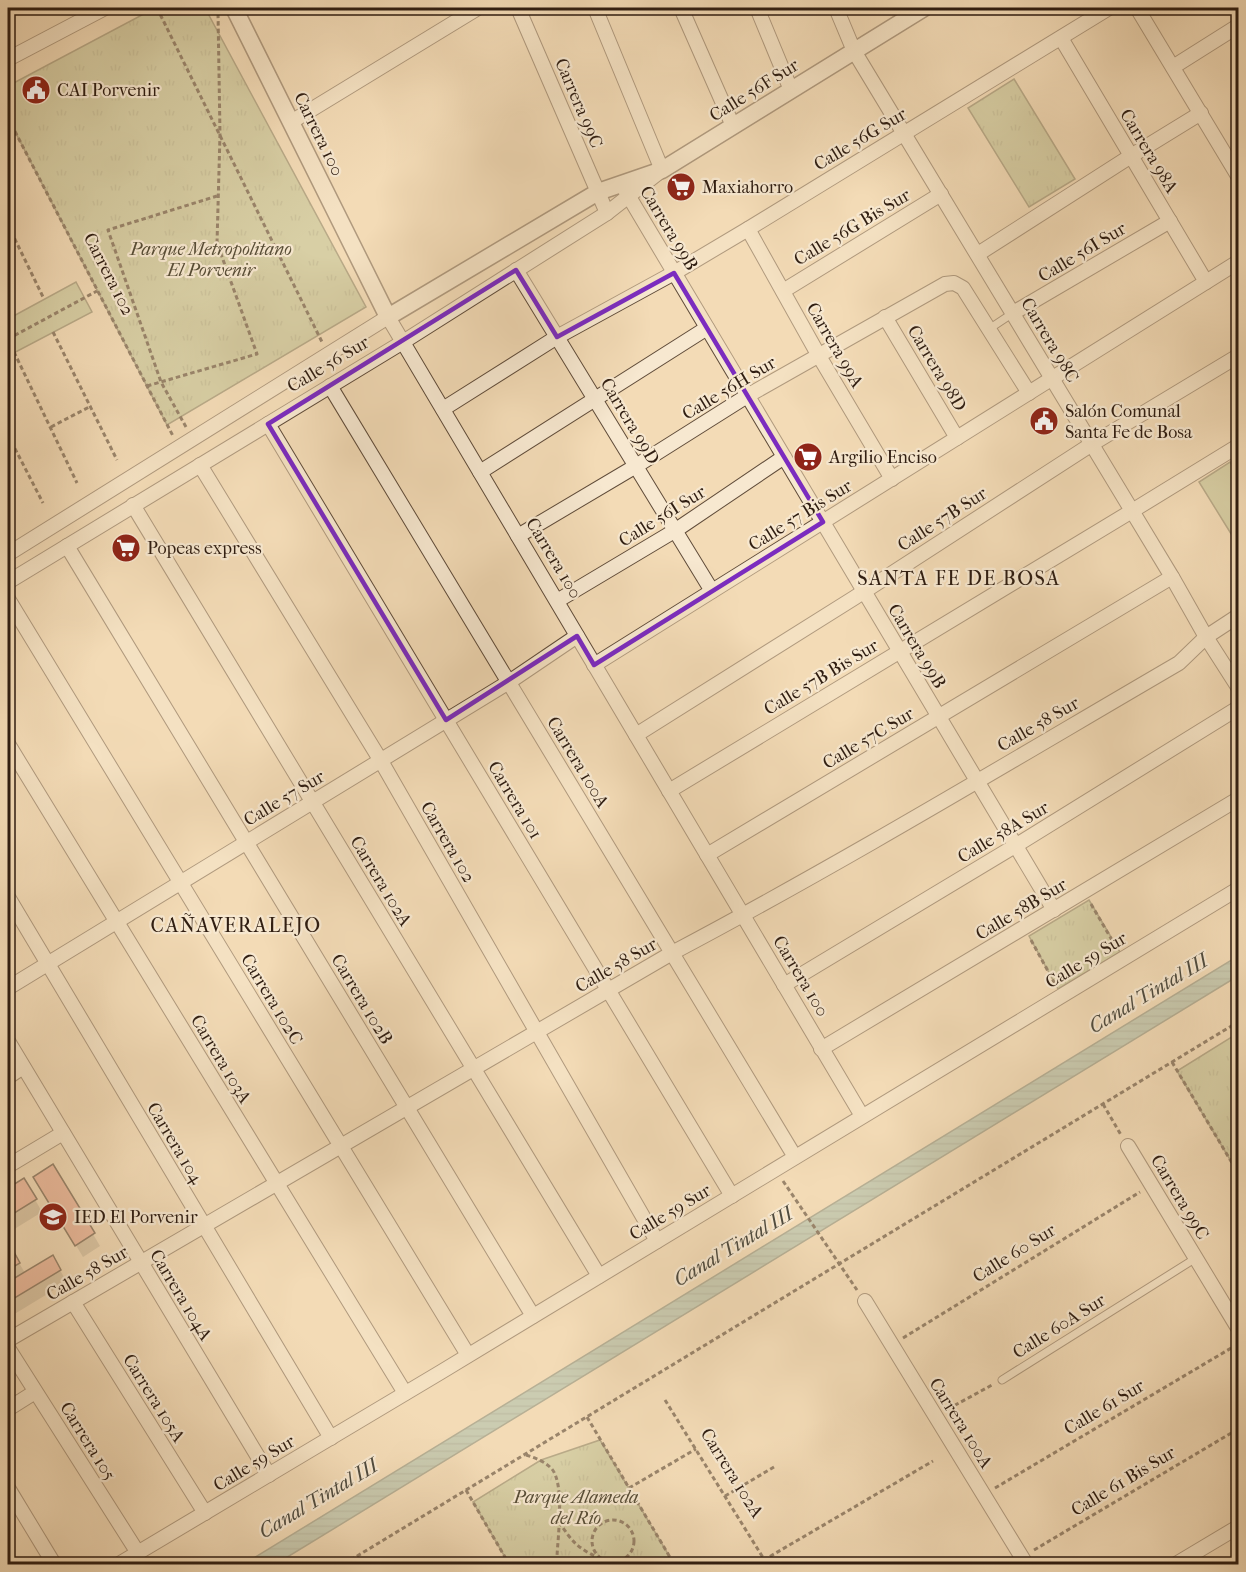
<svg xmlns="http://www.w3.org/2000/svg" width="1246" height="1572" font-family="'IM FELL French Canon',serif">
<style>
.grass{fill:#b8c190;stroke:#746f50;stroke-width:1.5}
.park{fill:url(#park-tufts);stroke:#746f50;stroke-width:1.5}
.water{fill:url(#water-rules);stroke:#707c6d;stroke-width:1.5}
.shadow{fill:#0003}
.building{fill:#e89a83;stroke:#2f1d11;stroke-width:1.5}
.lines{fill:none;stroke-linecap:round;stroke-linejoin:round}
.service-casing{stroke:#604c3a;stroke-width:9}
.minor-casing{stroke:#604c3a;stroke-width:16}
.tertiary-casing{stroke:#604c3a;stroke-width:19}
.path{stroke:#2f1d11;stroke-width:3;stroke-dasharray:4.5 3;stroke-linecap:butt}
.service{stroke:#f7e8d0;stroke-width:7}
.minor{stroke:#f7e8d0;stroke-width:14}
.tertiary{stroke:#f7e8d0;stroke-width:16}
.marked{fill:none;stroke:#7b2cbf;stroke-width:4.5;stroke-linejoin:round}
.labels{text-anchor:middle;stroke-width:4.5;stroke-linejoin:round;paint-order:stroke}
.poi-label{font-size:18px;fill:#2f1d11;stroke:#f7e8d0;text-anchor:start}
.street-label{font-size:18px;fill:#2f1d11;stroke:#f7e8d0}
.park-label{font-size:18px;font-style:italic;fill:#584e37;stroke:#f7e8d0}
.neighbourhood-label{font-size:20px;letter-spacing:1.5px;fill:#2f1d11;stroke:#f7e8d0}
.water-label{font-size:20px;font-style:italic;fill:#504c3f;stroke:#f7e8d0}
</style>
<defs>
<pattern id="park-tufts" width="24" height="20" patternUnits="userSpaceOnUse" patternTransform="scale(1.5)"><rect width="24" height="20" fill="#b8c190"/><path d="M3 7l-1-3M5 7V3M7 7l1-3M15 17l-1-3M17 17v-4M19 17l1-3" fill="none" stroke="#9ea57b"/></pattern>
<pattern id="water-rules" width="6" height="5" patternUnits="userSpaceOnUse" patternTransform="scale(1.5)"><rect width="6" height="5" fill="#9cbbab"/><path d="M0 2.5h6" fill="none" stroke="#87a092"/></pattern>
</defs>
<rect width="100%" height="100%" fill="#f3dbb6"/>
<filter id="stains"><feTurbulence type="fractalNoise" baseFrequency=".00333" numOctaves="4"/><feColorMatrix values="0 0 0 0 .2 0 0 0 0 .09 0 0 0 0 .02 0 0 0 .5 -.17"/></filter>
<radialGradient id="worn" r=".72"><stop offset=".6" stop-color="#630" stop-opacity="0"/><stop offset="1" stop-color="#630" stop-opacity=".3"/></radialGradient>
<!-- grass -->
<g class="grass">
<polygon points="76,282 92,312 8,356 8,319"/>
<polygon points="1230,462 1238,475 1238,545 1199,482"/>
</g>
<!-- park -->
<g class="park">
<polygon points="155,8 205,8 366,307 167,425 8,118 8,86"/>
<polygon points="1014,79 1075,179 1029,207 968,108"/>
<polygon points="1089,900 1120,952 1058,989 1029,936"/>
<polygon points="1238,1033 1238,1173 1177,1071"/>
<polygon points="600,1440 674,1564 509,1564 473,1502 541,1460"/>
</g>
<!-- water -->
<polygon class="water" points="1238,956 1238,976 276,1564 244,1564"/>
<!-- shadow -->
<g class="shadow">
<polygon points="39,81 48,97 36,104 27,88"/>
<polygon points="53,1166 100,1246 83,1257 35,1177"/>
<polygon points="24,1180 42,1212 8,1233 8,1190"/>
<polygon points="8,1244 25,1273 52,1257 67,1282 8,1318 8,1284 9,1283 8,1281"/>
</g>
<!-- building -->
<g class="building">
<polygon points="40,79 47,93 33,101 25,88"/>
<polygon points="53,1164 95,1233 75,1246 33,1177"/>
<polygon points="24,1178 37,1199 8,1217 8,1188"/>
<polygon points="8,1241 20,1263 8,1270"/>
<polygon points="53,1255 61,1270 8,1302 8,1282"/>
</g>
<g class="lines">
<!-- service casing -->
<g class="service-casing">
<g id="service">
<polyline points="989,329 1013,313"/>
<polyline points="1002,1380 1196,1258"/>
</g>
</g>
<!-- minor casing -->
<g class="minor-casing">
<g id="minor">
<polyline points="518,8 607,213"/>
<polyline points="681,8 733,126"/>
<polyline points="757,8 791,90"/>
<polyline points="836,8 854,51 1172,577 1206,637 1238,687"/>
<polyline points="1137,8 1238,176"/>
<polyline points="1061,38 1206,282"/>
<polyline points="8,59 105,8"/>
<polyline points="1173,67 1238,26"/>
<polyline points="291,122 478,8"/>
<polyline points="625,190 1054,910"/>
<polyline points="748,229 819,356 892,479"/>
<polyline points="978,254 1131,156 1201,113"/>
<polyline points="516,270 712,591"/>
<polyline points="783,291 941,194"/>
<polyline points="1013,313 1170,221"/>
<polyline points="885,317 957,438"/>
<polyline points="330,386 795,1157"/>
<polyline points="443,409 557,337 674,273 748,229 1109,8"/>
<polyline points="268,424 732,1196"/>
<polyline points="200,465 381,761 657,1241"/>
<polyline points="480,472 707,328"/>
<polyline points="133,505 599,1276"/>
<polyline points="518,536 636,466 747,396 945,284 954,283 963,288 1029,393"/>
<polyline points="67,546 533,1316"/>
<polyline points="8,554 388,317 862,1116"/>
<polyline points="8,582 403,342 607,213 662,170 595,8"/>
<polyline points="8,599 468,1355"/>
<polyline points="557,601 676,530 784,457"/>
<polyline points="594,665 1238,262"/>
<polyline points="636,735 854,598 1092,444 1238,356"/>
<polyline points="8,744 405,1393"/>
<polyline points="669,791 1132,511 1238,446"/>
<polyline points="707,855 1172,577"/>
<polyline points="8,897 331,1438"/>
<polyline points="784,985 1015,846 1238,708"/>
<polyline points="8,988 509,682 577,636"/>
<polyline points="8,1041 269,1475"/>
<polyline points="821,1049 1238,799"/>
<polyline points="8,1077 23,1067"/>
<polyline points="1128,1146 1238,1328"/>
<polyline points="8,1166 63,1133"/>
<polyline points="865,1301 1026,1564"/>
<polyline points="73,1302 205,1513"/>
<path d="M8,1340L672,953C844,862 1011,761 1179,663L1206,637L1238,616"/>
<polyline points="8,1348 138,1553"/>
<polyline points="8,1409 35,1392"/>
<polyline points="8,1488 54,1564"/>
<polyline points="119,1564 441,1372 1238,889"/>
<polyline points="1176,1564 1238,1527"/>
</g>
</g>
<!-- tertiary casing -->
<g class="tertiary-casing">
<polyline id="tertiary" points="234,8 388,317 598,192 662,170 924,8"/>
</g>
<!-- path -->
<g class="path">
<polyline points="157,8 322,342"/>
<polyline points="8,118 173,436"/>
<polyline points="8,225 44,299"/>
<polyline points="8,307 12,316"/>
<polyline points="53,332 117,460"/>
<polyline points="8,339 97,291"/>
<polyline points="14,352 77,483"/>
<polyline points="147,386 257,354 217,243 220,134 218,12"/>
<polyline points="51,427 91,406"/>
<polyline points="186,427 161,382 108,230 217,196"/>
<polyline points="8,435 43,503"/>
<polyline points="1091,904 1116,947"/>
<polyline points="1031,940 1055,984"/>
<polyline points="1172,1062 1238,1173"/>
<polyline points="1103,1104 1121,1135"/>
<polyline points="783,1181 857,1290"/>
<polyline points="903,1338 1140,1192"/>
<polyline points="665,1400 767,1564"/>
<polyline points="948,1409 992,1385"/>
<polyline points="587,1417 674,1564"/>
<path d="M526,1455C535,1458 544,1461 551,1468C565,1482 558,1536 557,1556L558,1564"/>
<polyline points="629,1488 696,1449"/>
<polyline points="995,1488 1238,1344"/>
<polyline points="466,1490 509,1564"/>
<polyline points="725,1496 774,1467"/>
<circle cx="613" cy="1541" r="21"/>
<path d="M559,1522C571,1540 577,1548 597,1557"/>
<polyline points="1034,1550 1238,1429"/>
<polyline points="344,1564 1238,1022"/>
<polyline points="757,1564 933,1461"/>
</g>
<!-- service -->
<use href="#service" class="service"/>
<!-- minor -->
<use href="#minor" class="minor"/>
<!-- tertiary -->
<use href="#tertiary" class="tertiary"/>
</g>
<!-- marked area -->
<path d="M0 0H1246V1572H0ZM516,270L557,337L674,273L823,522L594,665L577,636L446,720L268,424Z" fill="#f3dbb6" fill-opacity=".55" fill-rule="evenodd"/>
<path class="marked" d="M516,270L557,337L674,273L823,522L594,665L577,636L446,720L268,424Z"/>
<!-- icons -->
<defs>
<g id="civic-disc" transform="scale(1.5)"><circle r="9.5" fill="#8f2418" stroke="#f7e8d0"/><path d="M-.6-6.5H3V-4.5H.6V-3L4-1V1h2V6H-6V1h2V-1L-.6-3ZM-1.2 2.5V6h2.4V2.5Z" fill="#fff"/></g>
<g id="supermarket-disc" transform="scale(1.5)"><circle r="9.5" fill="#8f2418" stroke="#f7e8d0"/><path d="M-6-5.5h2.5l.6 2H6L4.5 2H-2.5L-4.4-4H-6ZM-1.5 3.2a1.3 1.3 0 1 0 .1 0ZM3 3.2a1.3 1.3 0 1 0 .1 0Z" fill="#fff"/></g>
<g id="school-disc" transform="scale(1.5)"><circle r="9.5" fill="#8f2418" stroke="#f7e8d0"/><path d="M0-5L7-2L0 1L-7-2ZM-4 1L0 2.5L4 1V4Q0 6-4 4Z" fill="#fff"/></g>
</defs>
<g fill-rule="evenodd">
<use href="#civic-disc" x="36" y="90"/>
<use href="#supermarket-disc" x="681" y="187"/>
<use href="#civic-disc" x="1044" y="421"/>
<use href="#supermarket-disc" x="808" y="457"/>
<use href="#supermarket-disc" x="126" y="548"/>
<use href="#school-disc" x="53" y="1217"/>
</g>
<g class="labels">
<!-- poi labels -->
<g class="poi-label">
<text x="57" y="96">CAI Porvenir</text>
<text x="702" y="193">Maxiahorro</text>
<text x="1065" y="417">Salón Comunal<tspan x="1065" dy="21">Santa Fe de Bosa</tspan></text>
<text x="829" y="463">Argilio Enciso</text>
<text x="147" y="554">Popeas express</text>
<text x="74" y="1223">IED El Porvenir</text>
</g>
<!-- street labels -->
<g class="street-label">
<text transform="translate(754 90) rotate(-32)" y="6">Calle 56F Sur</text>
<text transform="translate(579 103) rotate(67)" y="6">Carrera 99C</text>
<text transform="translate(319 134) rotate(64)" y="6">Carrera 100</text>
<text transform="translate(860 139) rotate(-31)" y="6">Calle 56G Sur</text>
<text transform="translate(1149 151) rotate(59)" y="6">Carrera 98A</text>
<text transform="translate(852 227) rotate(-31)" y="6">Calle 56G Bis Sur</text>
<text transform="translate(669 228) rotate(59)" y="6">Carrera 99B</text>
<text transform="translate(1082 252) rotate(-31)" y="6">Calle 56I Sur</text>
<text transform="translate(109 274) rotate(63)" y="6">Carrera 102</text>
<text transform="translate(1050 340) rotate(59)" y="6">Carrera 98C</text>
<text transform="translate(835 345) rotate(60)" y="6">Carrera 99A</text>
<text transform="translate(328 364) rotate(-31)" y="6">Calle 56 Sur</text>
<text transform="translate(937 368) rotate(59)" y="6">Carrera 98D</text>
<text transform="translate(729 388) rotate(-31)" y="6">Calle 56H Sur</text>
<text transform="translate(630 421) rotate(59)" y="6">Carrera 99D</text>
<text transform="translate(800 515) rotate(-32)" y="6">Calle 57 Bis Sur</text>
<text transform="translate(662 516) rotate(-32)" y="6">Calle 56I Sur</text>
<text transform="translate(942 519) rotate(-33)" y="6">Calle 57B Sur</text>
<text transform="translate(554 558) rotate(59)" y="6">Carrera 100</text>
<text transform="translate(917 646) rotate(59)" y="6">Carrera 99B</text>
<text transform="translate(821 677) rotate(-31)" y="6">Calle 57B Bis Sur</text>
<text transform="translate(1038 724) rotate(-30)" y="6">Calle 58 Sur</text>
<text transform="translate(868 738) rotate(-31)" y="6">Calle 57C Sur</text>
<text transform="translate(578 762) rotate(59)" y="6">Carrera 100A</text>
<text transform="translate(284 798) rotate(-31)" y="6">Calle 57 Sur</text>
<text transform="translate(515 800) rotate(59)" y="6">Carrera 101</text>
<text transform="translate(1003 832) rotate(-31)" y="6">Calle 58A Sur</text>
<text transform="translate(448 842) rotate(60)" y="6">Carrera 102</text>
<text transform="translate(381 881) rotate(59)" y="6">Carrera 102A</text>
<text transform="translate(1021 909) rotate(-31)" y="6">Calle 58B Sur</text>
<text transform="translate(1086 960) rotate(-31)" y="6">Calle 59 Sur</text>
<text transform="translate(616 965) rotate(-30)" y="6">Calle 58 Sur</text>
<text transform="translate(801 976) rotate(59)" y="6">Carrera 100</text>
<text transform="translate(272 999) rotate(59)" y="6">Carrera 102C</text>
<text transform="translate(362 999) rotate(59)" y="6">Carrera 102B</text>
<text transform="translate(221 1059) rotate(59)" y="6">Carrera 103A</text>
<text transform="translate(175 1143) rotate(59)" y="6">Carrera 104</text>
<text transform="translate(1180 1197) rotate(59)" y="6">Carrera 99C</text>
<text transform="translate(670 1212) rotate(-31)" y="6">Calle 59 Sur</text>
<text transform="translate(1014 1253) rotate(-32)" y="6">Calle 60 Sur</text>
<text transform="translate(87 1273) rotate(-30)" y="6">Calle 58 Sur</text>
<text transform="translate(181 1295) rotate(59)" y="6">Carrera 104A</text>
<text transform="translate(1059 1326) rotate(-32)" y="6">Calle 60A Sur</text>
<text transform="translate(154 1398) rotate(58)" y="6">Carrera 105A</text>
<text transform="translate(1104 1407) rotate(-31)" y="6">Calle 61 Sur</text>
<text transform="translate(961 1423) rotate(58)" y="6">Carrera 100A</text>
<text transform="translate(88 1441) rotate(58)" y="6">Carrera 105</text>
<text transform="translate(254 1463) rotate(-31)" y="6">Calle 59 Sur</text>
<text transform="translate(732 1473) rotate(58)" y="6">Carrera 102A</text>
<text transform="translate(1123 1481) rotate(-31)" y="6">Calle 61 Bis Sur</text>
</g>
<!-- park labels -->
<g class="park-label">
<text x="211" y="255">Parque Metropolitano<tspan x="211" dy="21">El Porvenir</tspan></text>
<text x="576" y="1503">Parque Alameda<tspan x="576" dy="21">del Río</tspan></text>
</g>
<!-- neighbourhood labels -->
<g class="neighbourhood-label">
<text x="959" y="585">SANTA FE DE BOSA</text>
<text x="236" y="932">CAÑAVERALEJO</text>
</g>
<!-- water labels -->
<g class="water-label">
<text transform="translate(1148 993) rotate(-31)" y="7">Canal Tintal III</text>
<text transform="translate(733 1246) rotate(-31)" y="7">Canal Tintal III</text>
<text transform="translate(318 1498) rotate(-31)" y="7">Canal Tintal III</text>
</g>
</g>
<!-- margin -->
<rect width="1246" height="1572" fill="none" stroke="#f3dbb6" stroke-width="30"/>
<rect x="9" y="9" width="1228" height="1554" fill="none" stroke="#2f1d11" stroke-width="3"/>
<rect x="15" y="15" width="1216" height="1542" fill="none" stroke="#2f1d11" stroke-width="1.5"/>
<rect width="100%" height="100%" filter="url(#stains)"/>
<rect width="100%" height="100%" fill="url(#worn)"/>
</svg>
